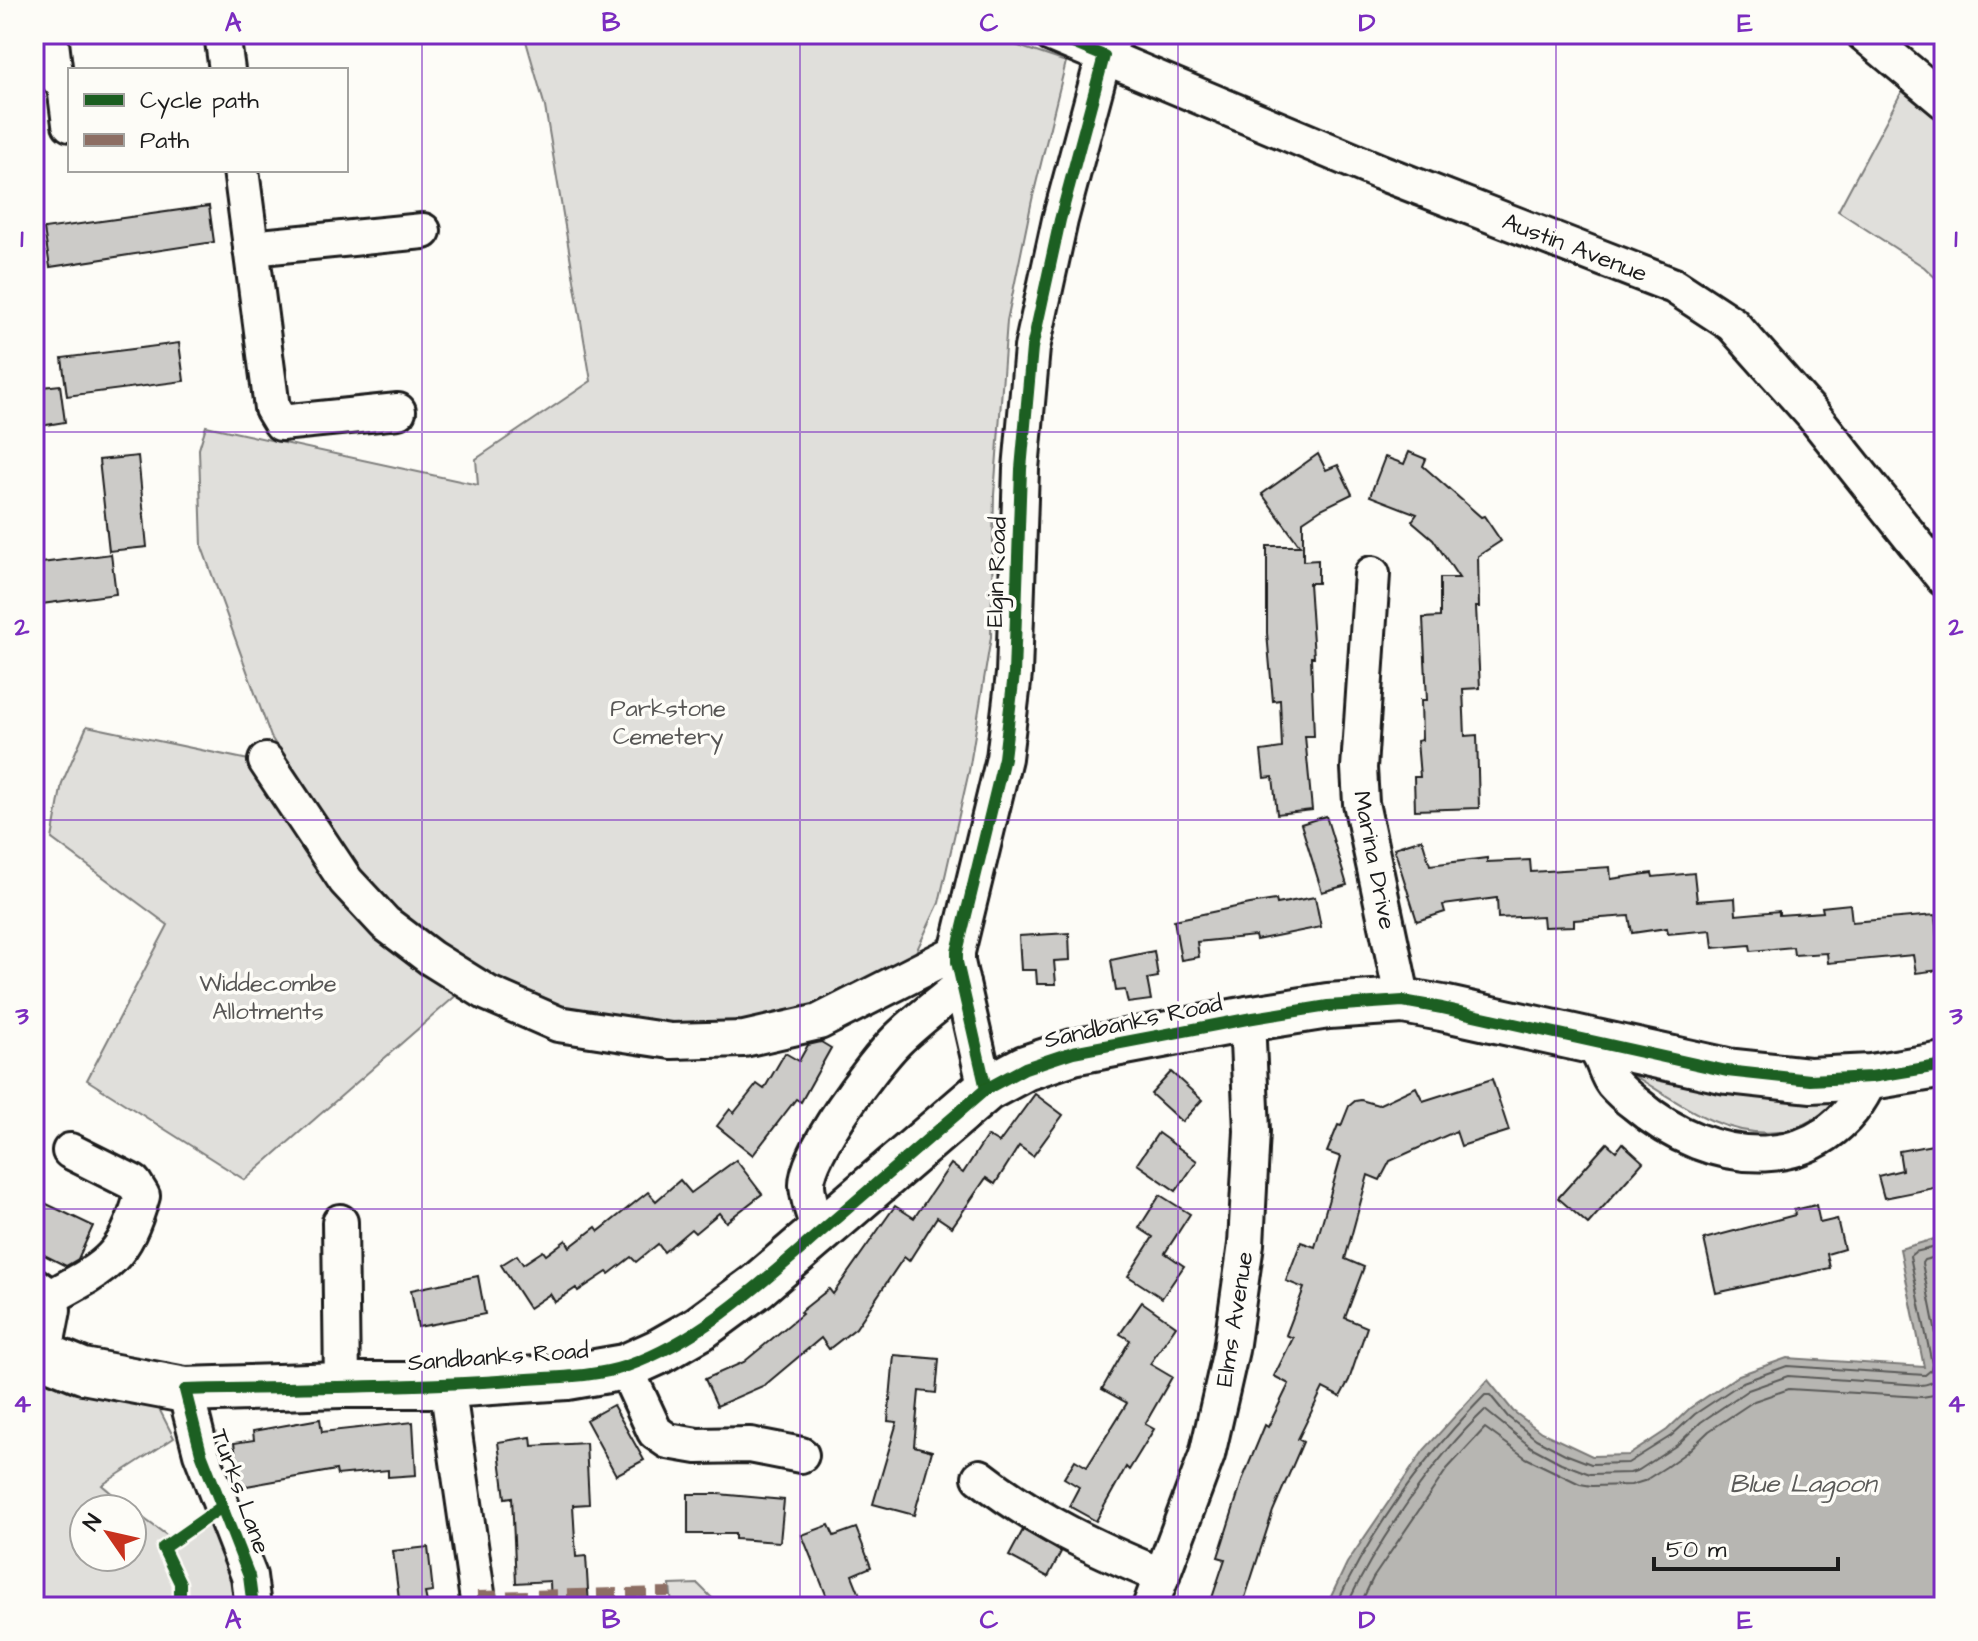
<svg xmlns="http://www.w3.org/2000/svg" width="1978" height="1641" font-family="'Architects Daughter',sans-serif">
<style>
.green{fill:#e0dfdb;stroke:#7e7e7c;stroke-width:2}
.water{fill:#b7b6b2;stroke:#797876;stroke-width:2}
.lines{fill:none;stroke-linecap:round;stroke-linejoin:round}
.shore{stroke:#5a5a58;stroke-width:2}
.building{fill:#cccbc8;stroke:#1c1c1c;stroke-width:2}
.minor-casing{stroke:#1c1c1c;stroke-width:40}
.major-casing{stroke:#1c1c1c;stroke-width:50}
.minor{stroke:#fdfcf7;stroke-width:34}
.major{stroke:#fdfcf7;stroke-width:44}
.quiet{stroke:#8d6e63;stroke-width:10;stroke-dasharray:20 10;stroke-linecap:butt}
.cycleway-casing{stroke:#fdfcf7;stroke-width:17}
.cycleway{stroke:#1b5e20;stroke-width:12}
.grid{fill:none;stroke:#7b2cbf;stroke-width:2;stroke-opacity:0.55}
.labels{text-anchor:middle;stroke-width:7;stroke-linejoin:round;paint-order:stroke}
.street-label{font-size:24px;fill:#1c1c1c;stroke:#fdfcf7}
.park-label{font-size:24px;fill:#575655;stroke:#fdfcf7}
.water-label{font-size:26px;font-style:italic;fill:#5a5a58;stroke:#fdfcf7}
.neatline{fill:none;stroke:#7b2cbf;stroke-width:3}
.grid-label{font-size:26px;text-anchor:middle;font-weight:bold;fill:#7b2cbf}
</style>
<rect width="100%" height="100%" fill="#fdfcf7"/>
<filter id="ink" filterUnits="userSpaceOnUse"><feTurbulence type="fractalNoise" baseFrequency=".0125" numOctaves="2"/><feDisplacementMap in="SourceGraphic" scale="16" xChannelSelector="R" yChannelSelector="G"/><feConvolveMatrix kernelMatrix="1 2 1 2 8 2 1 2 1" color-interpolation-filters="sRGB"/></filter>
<g filter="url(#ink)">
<!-- green -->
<g class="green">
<polygon points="524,34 983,34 1066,62 1032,200 1007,321 994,495 991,637 969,771 939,903 908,969 817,1012 744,1029 677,1030 552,1006 493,983 398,915 347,857 271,737 202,547 199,449 206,426 478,485 476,459 591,381 545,107"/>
<polygon points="1902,91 1944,125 1944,286 1924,267 1838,211"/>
<polygon points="87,726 258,762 459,993 245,1180 87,1080 168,925 52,839 62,783"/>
<path d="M1639,1070L1831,1100L1830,1110C1815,1118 1796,1130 1778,1132C1724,1138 1679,1103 1635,1076Z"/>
<polygon points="34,1351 146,1383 174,1438 102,1485 130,1509 84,1509 84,1557 132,1557 132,1510 168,1536 205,1510 235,1582 239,1607 34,1607"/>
<polygon points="698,1584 721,1607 672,1607 670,1585"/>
</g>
<!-- water -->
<polygon class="water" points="1944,1236 1944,1607 1326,1607 1347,1563 1424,1450 1488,1380 1513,1411 1541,1432 1592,1456 1629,1455 1667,1430 1690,1408 1739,1375 1787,1358 1924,1367 1900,1249"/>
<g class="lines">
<!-- shore -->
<g class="shore">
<path d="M1335,1607C1372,1529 1425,1456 1485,1395H1490L1508,1417L1536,1439L1565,1454L1591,1464L1628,1463L1671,1436L1695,1414L1743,1382L1787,1366L1925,1375L1931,1370L1932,1364L1910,1256L1915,1252L1944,1245"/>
<path d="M1346,1607C1377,1542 1433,1459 1485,1410L1531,1447L1561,1463L1590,1474L1630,1473L1639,1470L1677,1445L1701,1422L1748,1390L1788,1376L1921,1385C1934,1384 1941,1377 1942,1364L1922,1263L1924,1260L1944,1255"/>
<polyline points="1359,1607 1373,1578 1447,1469 1485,1428 1526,1458 1580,1484 1592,1486 1631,1485 1644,1481 1666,1467 1687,1452 1709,1431 1754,1401 1789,1389 1922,1397 1934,1395 1944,1389"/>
</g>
</g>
<!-- building -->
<g class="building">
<polygon points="209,206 214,242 50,267 44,229"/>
<polygon points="179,343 184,381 67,396 62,358"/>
<polygon points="60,385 65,422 34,427 34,388"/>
<polygon points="1409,452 1426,459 1423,466 1481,517 1484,516 1501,541 1478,556 1479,607 1476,607 1480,688 1463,689 1465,736 1477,735 1479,808 1415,810 1414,777 1420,777 1417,741 1422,740 1421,700 1427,700 1423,618 1440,617 1440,578 1459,578 1433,539 1412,521 1417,514 1370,496 1385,457 1404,464"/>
<polygon points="1318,454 1326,470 1338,465 1352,494 1321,509 1303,521 1303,561 1318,560 1318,583 1309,583 1314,657 1311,657 1314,736 1305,736 1312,810 1277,814 1273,777 1264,778 1261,751 1282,748 1280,700 1273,701 1267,633 1267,546 1300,546 1262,494"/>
<polygon points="138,456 147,547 109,551 99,460"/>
<polygon points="111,554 116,594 34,605 34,564"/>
<polygon points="1326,816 1347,885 1322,892 1301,824"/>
<polygon points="1422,839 1430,865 1487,858 1487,862 1530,860 1531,872 1610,867 1611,879 1652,873 1653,877 1694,873 1697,901 1735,898 1736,915 1779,911 1779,915 1823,912 1822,907 1850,904 1852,922 1935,915 1940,970 1916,973 1913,955 1828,963 1827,953 1794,955 1793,947 1751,951 1750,945 1713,948 1711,930 1668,934 1667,928 1632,933 1629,916 1574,920 1574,926 1544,927 1543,916 1498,918 1497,898 1443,905 1445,912 1417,921 1394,848"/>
<polygon points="1315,897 1321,927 1256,940 1255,936 1197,942 1199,957 1181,960 1174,920 1250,904 1276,900 1277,904"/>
<polygon points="1069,933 1070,960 1054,961 1056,984 1037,984 1036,970 1021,970 1019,936"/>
<polygon points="1154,951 1158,977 1147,979 1151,1000 1128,1003 1125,990 1116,991 1111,960"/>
<polygon points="821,1042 831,1048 801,1102 796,1099 753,1155 717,1126 730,1109 734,1113 757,1084 764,1089 785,1053 799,1061 808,1045"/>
<polygon points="1171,1072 1202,1100 1182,1122 1151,1094"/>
<polygon points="1492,1079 1509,1131 1461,1146 1456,1131 1390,1161 1380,1180 1368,1175 1345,1259 1364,1267 1345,1318 1367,1327 1349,1380 1340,1397 1323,1388 1298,1439 1303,1442 1273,1511 1242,1607 1209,1607 1225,1559 1218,1557 1243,1478 1265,1425 1268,1427 1289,1384 1274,1376 1293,1338 1286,1335 1304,1288 1286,1281 1301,1242 1315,1247 1341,1157 1327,1152 1338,1125 1341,1126 1349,1106 1355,1101 1361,1100 1378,1105 1416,1087 1423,1101"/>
<polygon points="1035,1094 1063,1115 1033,1156 1019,1146 995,1184 986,1178 952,1227 937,1217 909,1261 904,1257 856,1328 829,1349 821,1338 765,1385 717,1406 705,1379 744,1362 802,1314 800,1312 829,1289 833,1294 895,1206 914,1218 951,1164 963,1173 987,1136 999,1143"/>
<polygon points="1158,1133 1197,1161 1176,1191 1137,1164"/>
<polygon points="1607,1143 1616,1151 1622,1143 1643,1162 1588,1224 1558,1198"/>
<polygon points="1944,1143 1944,1186 1884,1198 1878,1176 1902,1170 1899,1151"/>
<polygon points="736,1160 762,1194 726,1222 719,1213 695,1233 691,1229 664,1252 658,1244 636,1262 631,1257 609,1274 607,1272 578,1291 576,1288 555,1302 550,1294 529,1308 501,1265 517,1255 523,1264 543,1251 546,1255 566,1240 570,1247 596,1227 599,1231 648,1192 656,1201 680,1180 691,1193"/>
<polygon points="1160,1195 1190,1214 1165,1253 1184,1266 1162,1298 1128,1276 1153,1237 1139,1228"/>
<polygon points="34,1198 93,1226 78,1259 66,1266 34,1250"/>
<polygon points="1816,1205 1820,1223 1837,1219 1844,1249 1827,1254 1830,1268 1716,1293 1704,1239 1795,1215 1794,1210"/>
<polygon points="478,1276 485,1314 418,1327 411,1290"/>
<polygon points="1142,1302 1176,1326 1150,1364 1172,1377 1145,1424 1154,1429 1129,1470 1126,1467 1096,1521 1069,1506 1079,1487 1064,1478 1075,1460 1087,1467 1127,1403 1102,1389 1130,1340 1120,1334"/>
<polygon points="894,1355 939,1359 936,1393 919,1391 914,1446 932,1451 914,1515 873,1504 897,1422 888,1421"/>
<polygon points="613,1405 644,1460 616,1475 586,1420"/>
<polygon points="320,1419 322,1432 413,1422 416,1475 388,1477 388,1470 337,1475 336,1470 241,1487 234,1443 254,1440 253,1431"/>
<polygon points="531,1437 532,1446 586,1443 589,1504 573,1505 576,1557 586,1556 589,1607 551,1607 550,1581 516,1583 512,1497 505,1498 498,1442"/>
<polygon points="688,1494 718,1494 784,1500 780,1542 735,1539 735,1534 688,1534"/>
<polygon points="829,1525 834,1536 856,1528 871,1567 852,1575 860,1595 831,1607 802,1535"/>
<polygon points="1023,1530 1061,1552 1048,1577 1009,1556"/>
<polygon points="428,1547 433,1592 425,1593 428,1607 400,1607 393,1551"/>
</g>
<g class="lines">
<!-- minor casing -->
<g class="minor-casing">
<g id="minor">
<polyline points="50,34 55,75 65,86 70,124"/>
<polyline points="222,34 227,70"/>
<polyline points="1051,34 1380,172 1674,286 1732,324 1813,415 1944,579"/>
<polyline points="1864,34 1944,101"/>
<polyline points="241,170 272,408 281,423 398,411"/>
<polyline points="251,248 423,231"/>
<polyline points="1372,574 1359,768 1361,803 1403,1001"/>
<polyline points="266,761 346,881 385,923 431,958 487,993 558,1024 671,1041 744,1039 819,1022 957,952"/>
<path d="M1583,1039C1587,1043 1593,1047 1597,1051C1604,1060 1606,1074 1613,1083C1620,1091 1628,1098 1636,1104C1710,1168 1826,1181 1871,1077"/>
<polyline points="986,1089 957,962 957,952 1004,758 1014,674 1021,469 1032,348 1060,220 1104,56 1115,34"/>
<polyline points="340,1222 342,1385"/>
<path d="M820,1233C815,1218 808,1201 807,1185C806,1153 873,1064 897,1040C917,1020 941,1003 962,984"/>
<polyline points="34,1285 51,1297 53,1310 44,1356"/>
<path d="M51,1297C106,1267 124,1259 142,1196L134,1183L70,1151"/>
<polyline points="625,1367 655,1432 668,1441 697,1446 750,1445 801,1455"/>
<polyline points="447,1385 479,1607"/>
<polyline points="185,1390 201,1453 249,1576 253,1607"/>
<path d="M980,1477C1036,1521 1097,1549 1162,1576"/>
<polyline points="1150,1607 1207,1455 1231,1350 1246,1244 1252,1131 1247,1019"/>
</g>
</g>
<!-- major casing -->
<g class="major-casing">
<polyline id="major" points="34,1351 83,1371 185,1390 342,1385 447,1385 567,1377 625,1367 658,1352 700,1328 757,1286 986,1089 1025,1068 1073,1052 1247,1019 1328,1006 1403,1001 1442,1008 1727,1071 1810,1080 1871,1077 1944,1065"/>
</g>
<!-- minor -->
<use href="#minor" class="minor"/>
<!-- major -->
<use href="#major" class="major"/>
<!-- quiet -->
<polyline class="quiet" points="477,1596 670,1592"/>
<!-- cycleway casing -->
<g class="cycleway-casing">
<g id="cycleway">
<polyline points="986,1089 957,962 957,952 1004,758 1014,674 1021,469 1032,348 1060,220 1104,56 1051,34"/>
<polyline points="180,1607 180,1583 163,1548 220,1508"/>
<path d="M253,1607L249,1576L201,1453L185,1390C294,1387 404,1388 513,1380C550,1377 591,1378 627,1366C703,1339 766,1279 825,1228C879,1182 932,1135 986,1089L1025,1068L1073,1052L1247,1019L1328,1006L1403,1001L1442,1008L1727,1071L1810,1080L1871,1077L1944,1065"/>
</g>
</g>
<!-- cycleway -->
<use href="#cycleway" class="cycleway"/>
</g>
</g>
<!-- grid -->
<path class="grid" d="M422,34V1607M800,34V1607M1178,34V1607M1556,34V1607M34,432H1944M34,820H1944M34,1209H1944"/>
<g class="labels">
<!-- street labels -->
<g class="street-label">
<text transform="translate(1575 247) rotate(21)" y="8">Austin Avenue</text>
<text transform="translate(996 572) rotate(-88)" y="8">Elgin Road</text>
<text transform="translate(1375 860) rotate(79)" y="8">Marina Drive</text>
<text transform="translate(1133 1021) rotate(-12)" y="8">Sandbanks Road</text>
<text transform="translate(1234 1319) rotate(-81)" y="8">Elms Avenue</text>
<text transform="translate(498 1356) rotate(-4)" y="8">Sandbanks Road</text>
<text transform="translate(241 1491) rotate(70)" y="8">Turks Lane</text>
</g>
<!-- park labels -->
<g class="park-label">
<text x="668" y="716">Parkstone<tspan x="668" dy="28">Cemetery</tspan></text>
<text x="268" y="991">Widdecombe<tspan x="268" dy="28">Allotments</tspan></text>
</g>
<!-- water labels -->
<g class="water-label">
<text x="1803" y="1492">Blue Lagoon</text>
</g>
</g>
<!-- margin -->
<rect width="1978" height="1641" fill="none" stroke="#fdfcf7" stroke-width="88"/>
<!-- legend -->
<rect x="68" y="68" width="280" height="104" fill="#fdfcf7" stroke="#a3a29f" stroke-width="2"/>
<rect x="84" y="94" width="40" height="12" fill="#1b5e20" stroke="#a3a29f" stroke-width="2"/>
<text x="140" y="108" font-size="24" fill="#1c1c1c">Cycle path</text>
<rect x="84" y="134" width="40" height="12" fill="#8d6e63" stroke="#a3a29f" stroke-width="2"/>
<text x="140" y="148" font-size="24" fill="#1c1c1c">Path</text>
<!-- north arrow -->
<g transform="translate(108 1533) rotate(304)"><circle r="38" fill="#fdfcf7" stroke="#a3a29f" stroke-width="2"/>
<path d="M0-6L14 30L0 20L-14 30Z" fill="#c8321e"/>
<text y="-12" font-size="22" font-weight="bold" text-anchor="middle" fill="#1c1c1c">N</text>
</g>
<!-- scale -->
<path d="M1654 1557v12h184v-12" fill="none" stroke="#1c1c1c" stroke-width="4"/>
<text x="1666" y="1557" font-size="24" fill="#1c1c1c" stroke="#fdfcf7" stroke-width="6" paint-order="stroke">50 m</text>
<rect x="44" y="44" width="1890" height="1553" class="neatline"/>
<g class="grid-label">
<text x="233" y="31">A</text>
<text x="611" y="31">B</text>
<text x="989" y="31">C</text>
<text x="1367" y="31">D</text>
<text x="1745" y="31">E</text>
<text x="22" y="247">1</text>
<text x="1956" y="247">1</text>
<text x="22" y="635">2</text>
<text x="1956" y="635">2</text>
<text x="22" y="1024">3</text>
<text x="1956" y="1024">3</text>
<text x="22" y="1412">4</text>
<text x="1956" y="1412">4</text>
<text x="233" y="1628">A</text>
<text x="611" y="1628">B</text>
<text x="989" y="1628">C</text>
<text x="1367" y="1628">D</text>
<text x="1745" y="1628">E</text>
</g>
</svg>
